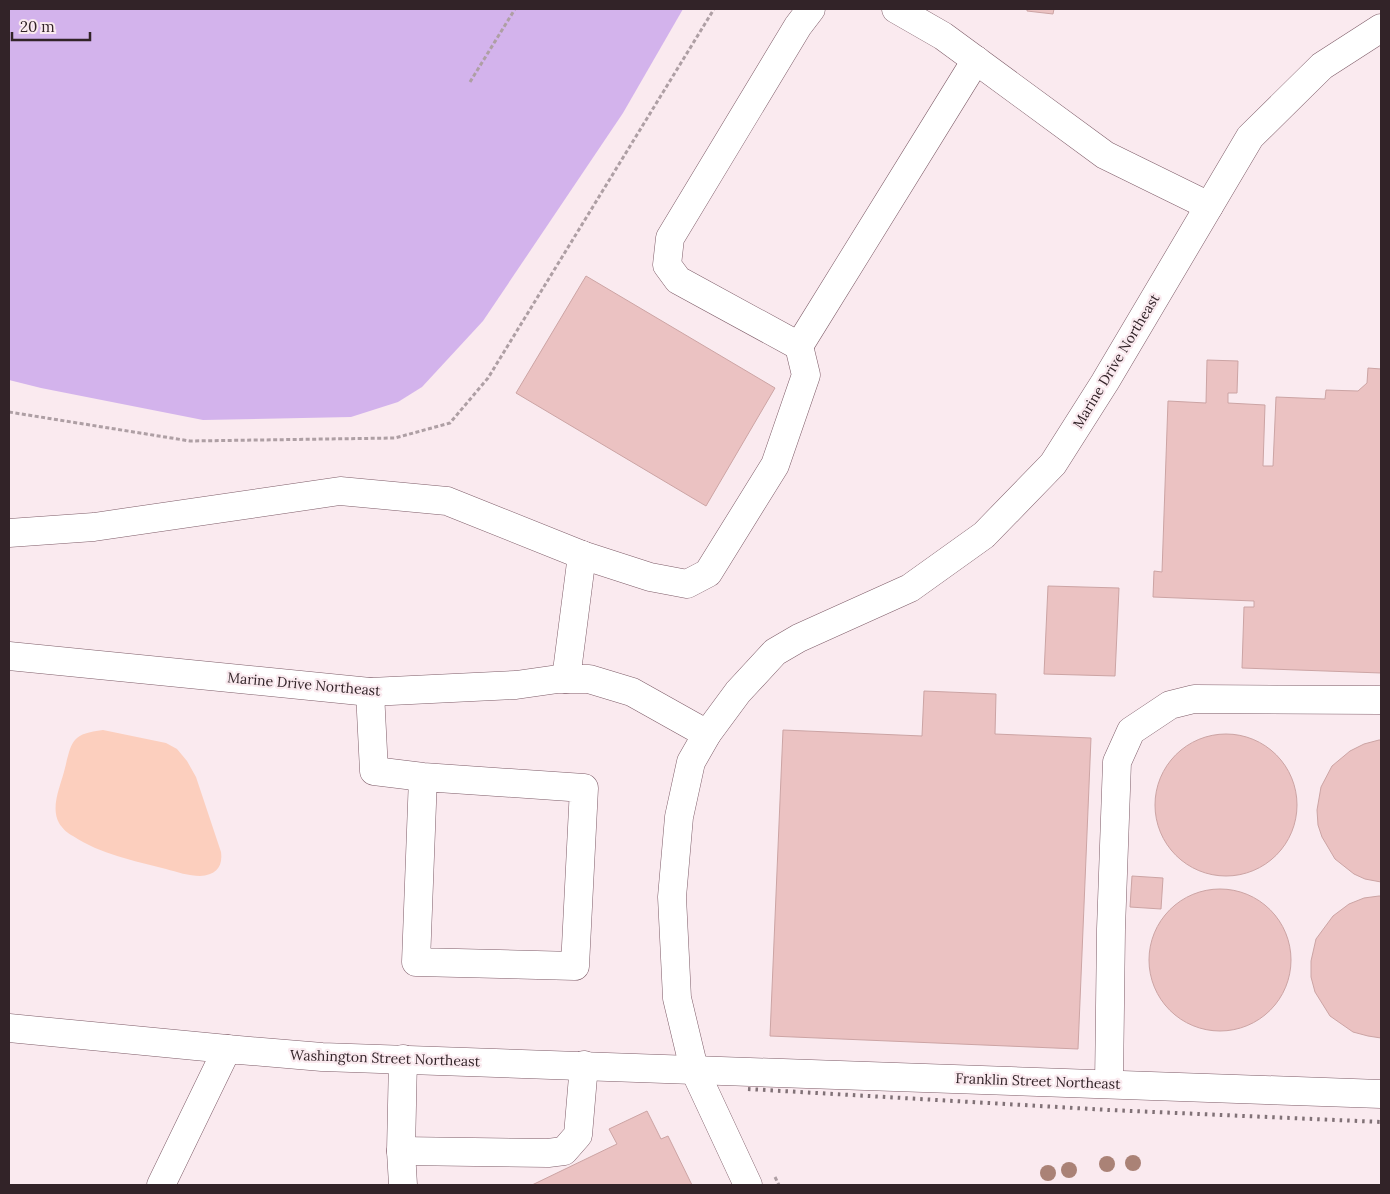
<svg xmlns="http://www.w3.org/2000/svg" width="1390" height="1194" font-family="Lora,serif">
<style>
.green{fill:#fccfbe}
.water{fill:#d3b3ec}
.building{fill:#ebc2c2;stroke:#cca4a4}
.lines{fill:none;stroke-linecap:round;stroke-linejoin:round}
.minor-casing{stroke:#7e5c68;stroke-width:29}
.path{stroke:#ae9fa4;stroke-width:3;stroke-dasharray:4 2.5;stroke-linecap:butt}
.minor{stroke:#fff;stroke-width:28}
.rail{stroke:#807176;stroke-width:4;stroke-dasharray:2.5 5;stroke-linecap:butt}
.tree{fill:#aa8276}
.labels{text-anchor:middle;stroke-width:4.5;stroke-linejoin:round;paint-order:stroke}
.street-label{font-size:14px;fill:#322328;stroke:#faeaef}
</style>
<rect width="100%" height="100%" fill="#faeaef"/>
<!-- green -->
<path class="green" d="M103,730L166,743L177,749L187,761L196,777L221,852C223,867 216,875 200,876C189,876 177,872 166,869C135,861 100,854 73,836C68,834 62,828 59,823C50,807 61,785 65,768C72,740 72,734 103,730Z"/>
<!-- water -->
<polygon class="water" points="9,9 683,9 623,113 483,321 422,387 398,402 351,417 203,420 41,388 9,380"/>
<!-- building -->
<g class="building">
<polygon points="1027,9 1054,9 1053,14 1027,11"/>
<polygon points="586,276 775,388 706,506 516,393"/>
<polygon points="1207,360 1238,361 1237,393 1228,393 1228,403 1265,405 1263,466 1273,466 1276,397 1325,399 1326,390 1358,391 1367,383 1368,368 1381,369 1381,673 1242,668 1244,607 1254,607 1254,601 1153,597 1154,571 1162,572 1168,401 1206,403"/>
<polygon points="1048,586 1119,588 1115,676 1044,674"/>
<polygon points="924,691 996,694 995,734 1091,738 1078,1049 770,1036 783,730 922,736"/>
<circle cx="1226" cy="805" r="71"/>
<polygon points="1379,740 1381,740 1381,882 1365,879 1354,874 1335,859 1322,837 1318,825 1317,810 1321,787 1332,766 1350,751 1364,744"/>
<polygon points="1132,876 1163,878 1161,909 1130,907"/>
<circle cx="1220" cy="960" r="71"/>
<polygon points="1379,896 1381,896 1381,1038 1368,1036 1353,1032 1330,1016 1315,992 1311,977 1311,961 1316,939 1333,916 1349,904 1364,898"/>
<polygon points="647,1111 661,1139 668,1136 692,1185 532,1185 617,1144 609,1129"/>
</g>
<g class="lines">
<!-- minor casing -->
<g class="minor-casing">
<g id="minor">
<polyline points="896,9 943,36 1105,155 1209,206"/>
<polyline points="799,346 976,60"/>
<polyline points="9,533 94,527 340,491 447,501 582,555 650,577 687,584 708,573 775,465 806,375 799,346 678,280 667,265 670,238 798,26 811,9"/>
<polyline points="9,656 370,692 516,685 558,679 589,679 632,692 707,734"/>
<polyline points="566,679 582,555"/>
<polyline points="370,692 374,771 423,777 584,788 575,966 416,962 423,777"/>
<polyline points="9,1028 227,1049"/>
<polyline points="1109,1084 1111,929 1117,762 1131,731 1170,705 1194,699 1381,700"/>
<polyline points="401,1151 548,1153 564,1151 578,1135 584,1065"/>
<polyline points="161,1185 227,1049 322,1057 1381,1094"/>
<polyline points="403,1185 401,1151 403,1059"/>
<polyline points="748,1185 694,1069 677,998 672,897 679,817 691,762 707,734 738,692 775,652 799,638 910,588 984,535 1053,464 1105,382 1250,137 1322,66 1381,28"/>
</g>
</g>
<!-- path -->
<g class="path">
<polyline points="470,82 515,9"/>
<polyline points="9,412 190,441 395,438 450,423 488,378 714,9"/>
<polyline points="775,1177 779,1185"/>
</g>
<!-- minor -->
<use href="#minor" class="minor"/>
<!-- rail -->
<polyline class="rail" points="748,1089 1109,1110 1381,1122"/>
</g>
<!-- trees -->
<g class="tree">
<circle cx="1133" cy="1163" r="8"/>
<circle cx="1107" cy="1164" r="8"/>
<circle cx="1069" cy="1170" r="8"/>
<circle cx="1048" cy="1173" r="8"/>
</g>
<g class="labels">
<!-- street labels -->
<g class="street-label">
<text transform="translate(1116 361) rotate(-59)" y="5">Marine Drive Northeast</text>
<text transform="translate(304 684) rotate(5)" y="5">Marine Drive Northeast</text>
<text transform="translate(385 1058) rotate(2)" y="5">Washington Street Northeast</text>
<text transform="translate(1038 1081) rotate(2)" y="5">Franklin Street Northeast</text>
</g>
</g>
<!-- border -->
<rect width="1390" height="1194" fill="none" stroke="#322328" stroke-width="20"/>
<!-- scale -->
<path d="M12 32v8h78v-8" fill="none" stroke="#322328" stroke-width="2.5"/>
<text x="20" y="32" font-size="15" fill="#322328" stroke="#faeaef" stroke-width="4" paint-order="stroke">20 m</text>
</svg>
